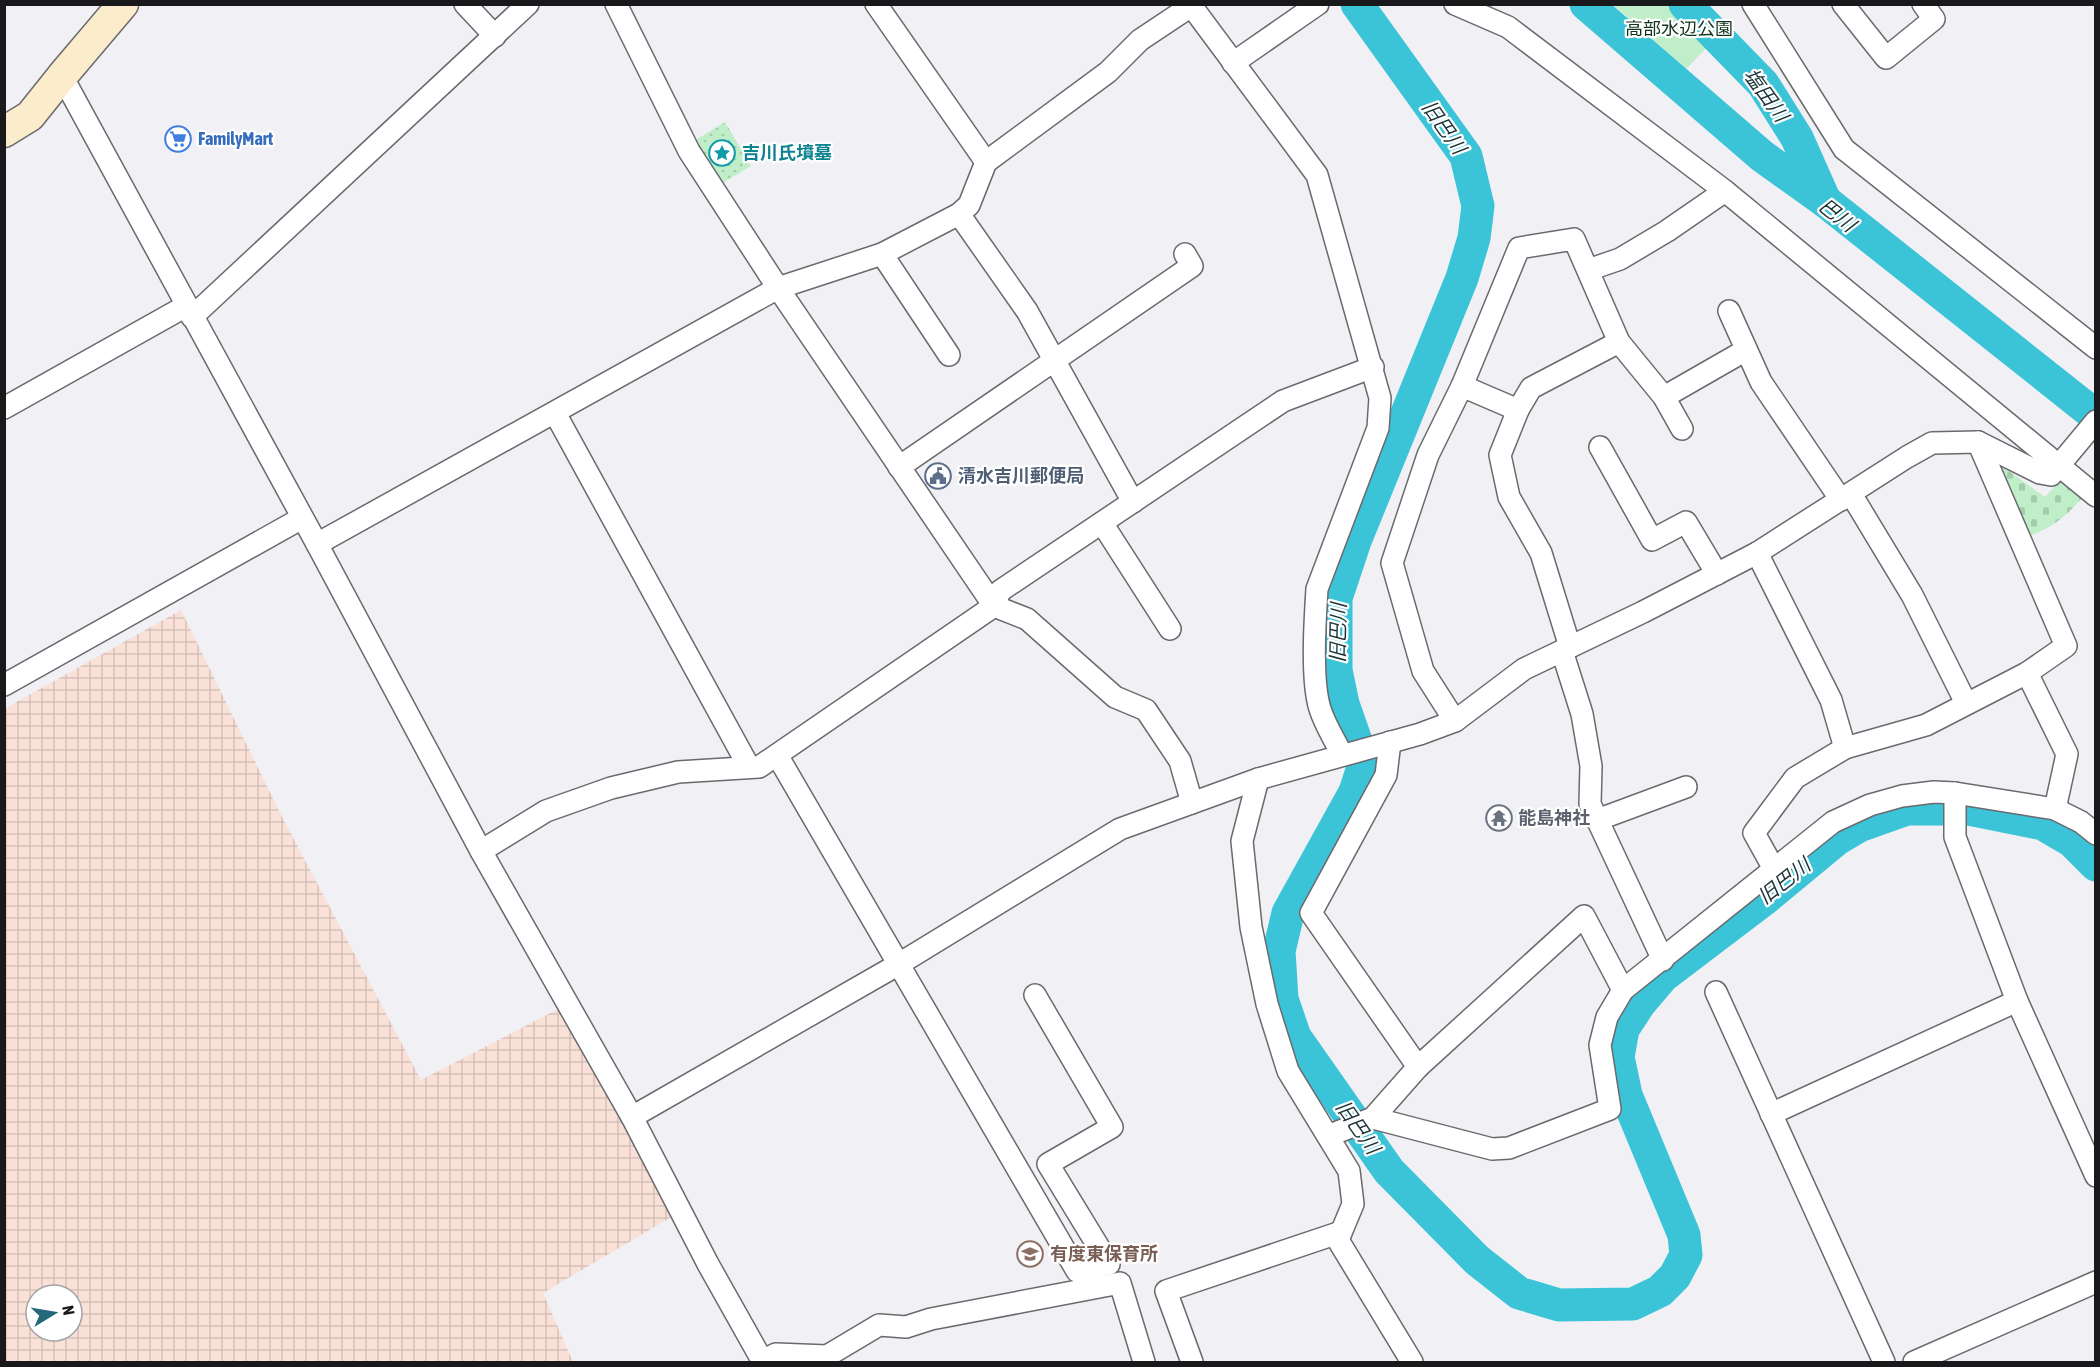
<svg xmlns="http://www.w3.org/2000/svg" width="2100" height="1367" font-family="'Asap Condensed','Noto Sans JP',sans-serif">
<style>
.industrial{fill:url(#industrial-grid);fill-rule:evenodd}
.grass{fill:url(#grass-dots)}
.cemetery{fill:url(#cemetery-stones)}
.green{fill:#bfeec8}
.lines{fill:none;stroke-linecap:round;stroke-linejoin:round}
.river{stroke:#3bc3d8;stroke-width:33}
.street-casing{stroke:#6a696d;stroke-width:24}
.secondary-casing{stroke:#6a696d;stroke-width:33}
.street{stroke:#fff;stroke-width:21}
.secondary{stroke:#fbedcc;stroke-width:30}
.labels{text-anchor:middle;stroke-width:4.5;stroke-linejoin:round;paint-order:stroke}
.park-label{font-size:18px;fill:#12331c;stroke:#fff}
.shop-label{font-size:18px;font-weight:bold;fill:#366cbe;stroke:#fff;text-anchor:start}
.culture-label{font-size:18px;font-weight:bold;fill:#0d838f;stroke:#fff;text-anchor:start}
.service-label{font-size:18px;font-weight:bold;fill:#4e5e75;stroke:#fff;text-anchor:start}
.worship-label{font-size:18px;font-weight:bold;fill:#5b616d;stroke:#fff;text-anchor:start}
.education-label{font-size:18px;font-weight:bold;fill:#785e54;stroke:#fff;text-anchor:start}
.water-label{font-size:20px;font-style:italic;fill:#1c3337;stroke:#fff}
</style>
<defs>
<pattern id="industrial-grid" width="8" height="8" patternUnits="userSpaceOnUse" patternTransform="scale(1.5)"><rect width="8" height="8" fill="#f9e1d8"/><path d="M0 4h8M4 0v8" fill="none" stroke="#d5c0b9"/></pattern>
<pattern id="grass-dots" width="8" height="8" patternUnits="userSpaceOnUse" patternTransform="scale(1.5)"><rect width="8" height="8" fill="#bfeec8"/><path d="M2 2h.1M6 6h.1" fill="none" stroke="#a4ccab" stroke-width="1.8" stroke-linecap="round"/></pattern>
<pattern id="cemetery-stones" width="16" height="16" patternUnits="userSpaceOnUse" patternTransform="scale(1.5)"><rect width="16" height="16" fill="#bfeec8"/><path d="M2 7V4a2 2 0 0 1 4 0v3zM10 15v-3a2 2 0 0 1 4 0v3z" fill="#a4ccab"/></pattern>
</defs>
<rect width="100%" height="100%" fill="#f0f0f5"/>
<!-- industrial -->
<path class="industrial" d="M181,610L280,813L421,1080L562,1007L673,1216L543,1293L573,1362H5L4,709ZM36,1295H72V1331H36Z"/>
<!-- grass -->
<polygon class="grass" points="725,122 751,166 719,185 694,141"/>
<!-- cemetery -->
<path class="cemetery" d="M1999,464L2045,497L2062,479L2083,497C2065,517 2050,531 2023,537L1993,468Z"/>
<!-- green -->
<polygon class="green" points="1614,5 1698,5 1711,43 1686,69"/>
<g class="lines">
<!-- river -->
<g class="river">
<polyline points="1357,4 1466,156 1478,206 1474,238 1462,278 1355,541 1336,598 1336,670 1343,704 1364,764 1355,792 1288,913 1279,951 1282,999 1295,1037 1389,1171 1477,1260 1519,1293 1559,1305 1633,1304 1660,1291 1675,1276 1686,1255 1684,1235 1626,1095 1618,1057 1623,1029 1640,1003 1663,976 1767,897 1837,839 1859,826 1907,809 1969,809 2043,824 2072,841 2096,865"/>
<polyline points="1586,4 1762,156 1825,201 2096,416"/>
<polyline points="1685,4 1763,84 1797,138 1825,201"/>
</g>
<!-- street casing -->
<g class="street-casing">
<g id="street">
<polyline points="465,4 495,36"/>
<polyline points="616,4 689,151 778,288 994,606 1027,619 1115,697 1146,710 1180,761 1192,803"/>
<polyline points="876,4 986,162"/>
<path d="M1190,4L1317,175L1380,398L1378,428L1317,589C1315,620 1311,680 1320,709C1325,725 1335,740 1342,755"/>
<polyline points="1455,4 1508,27 1725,191 2096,496"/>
<polyline points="1753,4 1844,149 2096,348"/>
<polyline points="1843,4 1886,58 1934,19 1923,4"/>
<polyline points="1233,63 1318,4"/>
<polyline points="62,76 317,544 481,851 632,1117 708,1264 763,1362"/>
<polyline points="959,214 1027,311 1133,502"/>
<polyline points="882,254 949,355"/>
<polyline points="1588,270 1620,259 1667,231 1725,191"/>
<polyline points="1729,311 1761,382 1841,500"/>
<polyline points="192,317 528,4"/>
<polyline points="1462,386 1518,410"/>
<polyline points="1664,397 1746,350"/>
<polyline points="4,408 186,306"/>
<polyline points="555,413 749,767"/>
<polyline points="1600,447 1652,540 1686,522 1717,574"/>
<polyline points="899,467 1192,266 1185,254"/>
<polyline points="1851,494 1912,595 1966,703"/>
<polyline points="1102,523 1170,629"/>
<polyline points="317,544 778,288 882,254 959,214 969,205 986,162 1108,72 1140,40 1191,6"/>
<polyline points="1757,553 1831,700 1845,748 1926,725 2027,673 2066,646 1978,442"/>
<polyline points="1570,647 1541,553 1509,497 1500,455 1518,410 1531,388 1619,342"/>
<polyline points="1562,651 1582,714 1591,766 1590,804 1663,960"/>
<polyline points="2027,673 2067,754 2055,809"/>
<polyline points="4,685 302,518"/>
<polyline points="1455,721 1423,671 1392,563 1428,455 1462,386 1519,248 1574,239 1619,342 1664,397 1682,429"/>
<polyline points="1390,742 1386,775 1311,913 1418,1067"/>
<polyline points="777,755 1077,1271 1109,1264 1048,1164 1112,1127 1035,995"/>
<polyline points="1258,779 1242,841 1251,927 1267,1004 1288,1071 1349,1171 1353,1204 1338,1240 1412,1362"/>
<polyline points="1955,793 1955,837 2017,1001 2096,1176"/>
<polyline points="1597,820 1686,787"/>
<polyline points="481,851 546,811 611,788 678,772 759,767 994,606 1000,591 1283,401 1373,367"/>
<polyline points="1774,869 1754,833 1795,778 1845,748"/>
<polyline points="1716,992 1884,1362"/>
<polyline points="1771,1114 2017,1001"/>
<polyline points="632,1117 899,964 1120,829 1258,779 1420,734 1455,721 1524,669 1643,612 1757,553 1907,457 1932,443 1978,442 2040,473 2051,475 2096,421"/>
<polyline points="1373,1118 1492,1149 1509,1148 1610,1109 1600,1045 1607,1017 1623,990 1833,822 1870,805 1902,796 1934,792 1955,793 2055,809 2081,822 2096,834"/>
<polyline points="1328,1136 1373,1118 1418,1067 1584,916 1623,990"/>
<polyline points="762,1361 776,1354 827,1356 879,1325 906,1327 931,1319 1120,1283 1144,1362"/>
<polyline points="1192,1362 1166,1291 1341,1232"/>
<polyline points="1914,1362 2096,1282"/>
</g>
</g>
<!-- secondary casing -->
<g class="secondary-casing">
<polyline id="secondary" points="4,132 30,116 62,76 123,4"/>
</g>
<!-- street -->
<use href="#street" class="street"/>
<!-- secondary -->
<use href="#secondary" class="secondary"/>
</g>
<!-- icons -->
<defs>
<g id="supermarket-ring" transform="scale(1.35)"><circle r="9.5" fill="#fff" stroke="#3f7fe0" stroke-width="1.5"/><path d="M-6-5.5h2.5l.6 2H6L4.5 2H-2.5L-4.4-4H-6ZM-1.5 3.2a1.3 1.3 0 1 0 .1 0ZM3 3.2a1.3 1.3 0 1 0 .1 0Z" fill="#3f7fe0"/></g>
<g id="sight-ring" transform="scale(1.35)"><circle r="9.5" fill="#fff" stroke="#0f9aa8" stroke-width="1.5"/><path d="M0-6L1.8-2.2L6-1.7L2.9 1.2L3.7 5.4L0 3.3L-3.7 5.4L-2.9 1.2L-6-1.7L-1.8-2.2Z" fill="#0f9aa8"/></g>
<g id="civic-ring" transform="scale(1.35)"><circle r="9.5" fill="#fff" stroke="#5c6f8a" stroke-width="1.5"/><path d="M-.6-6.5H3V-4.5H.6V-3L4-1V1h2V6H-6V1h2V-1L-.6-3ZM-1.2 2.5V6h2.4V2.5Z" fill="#5c6f8a"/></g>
<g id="temple-ring" transform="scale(1.35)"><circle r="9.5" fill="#fff" stroke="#6b7280" stroke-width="1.5"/><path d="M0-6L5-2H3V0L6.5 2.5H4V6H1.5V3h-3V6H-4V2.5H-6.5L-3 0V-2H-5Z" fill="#6b7280"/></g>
<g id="school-ring" transform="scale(1.35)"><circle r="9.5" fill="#fff" stroke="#8d6e63" stroke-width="1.5"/><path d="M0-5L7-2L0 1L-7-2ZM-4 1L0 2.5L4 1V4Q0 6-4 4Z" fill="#8d6e63"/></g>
</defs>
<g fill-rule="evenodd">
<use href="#supermarket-ring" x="178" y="139"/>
<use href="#sight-ring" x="722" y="153"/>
<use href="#civic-ring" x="938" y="476"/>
<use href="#temple-ring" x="1499" y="818"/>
<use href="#school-ring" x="1030" y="1254"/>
</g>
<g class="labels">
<!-- park labels -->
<g class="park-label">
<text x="1679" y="35">高部水辺公園</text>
</g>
<!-- shop labels -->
<g class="shop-label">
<text x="198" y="145">FamilyMart</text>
</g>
<!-- culture labels -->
<g class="culture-label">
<text x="742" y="159">吉川氏墳墓</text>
</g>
<!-- service labels -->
<g class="service-label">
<text x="958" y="482">清水吉川郵便局</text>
</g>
<!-- worship labels -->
<g class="worship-label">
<text x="1518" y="824">能島神社</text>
</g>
<!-- education labels -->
<g class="education-label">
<text x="1050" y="1260">有度東保育所</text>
</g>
<!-- water labels -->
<g class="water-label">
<text transform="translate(1766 95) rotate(54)" y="7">塩田川</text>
<text transform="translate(1444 127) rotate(55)" y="7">旧巴川</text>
<text transform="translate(1837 215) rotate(38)" y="7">巴川</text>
<text transform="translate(1338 633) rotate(-89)" y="7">旧巴川</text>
<text transform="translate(1784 881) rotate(-38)" y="7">旧巴川</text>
<text transform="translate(1358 1127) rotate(55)" y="7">旧巴川</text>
</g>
</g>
<!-- border -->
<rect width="2100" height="1367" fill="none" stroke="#19191b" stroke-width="12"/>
<!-- north arrow -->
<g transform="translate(54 1313) rotate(79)"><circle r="28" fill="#ffffff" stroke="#a3a3a4" stroke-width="1.5"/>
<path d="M0-4.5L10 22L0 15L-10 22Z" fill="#246879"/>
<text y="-9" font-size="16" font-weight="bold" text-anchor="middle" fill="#19191b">N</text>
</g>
</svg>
